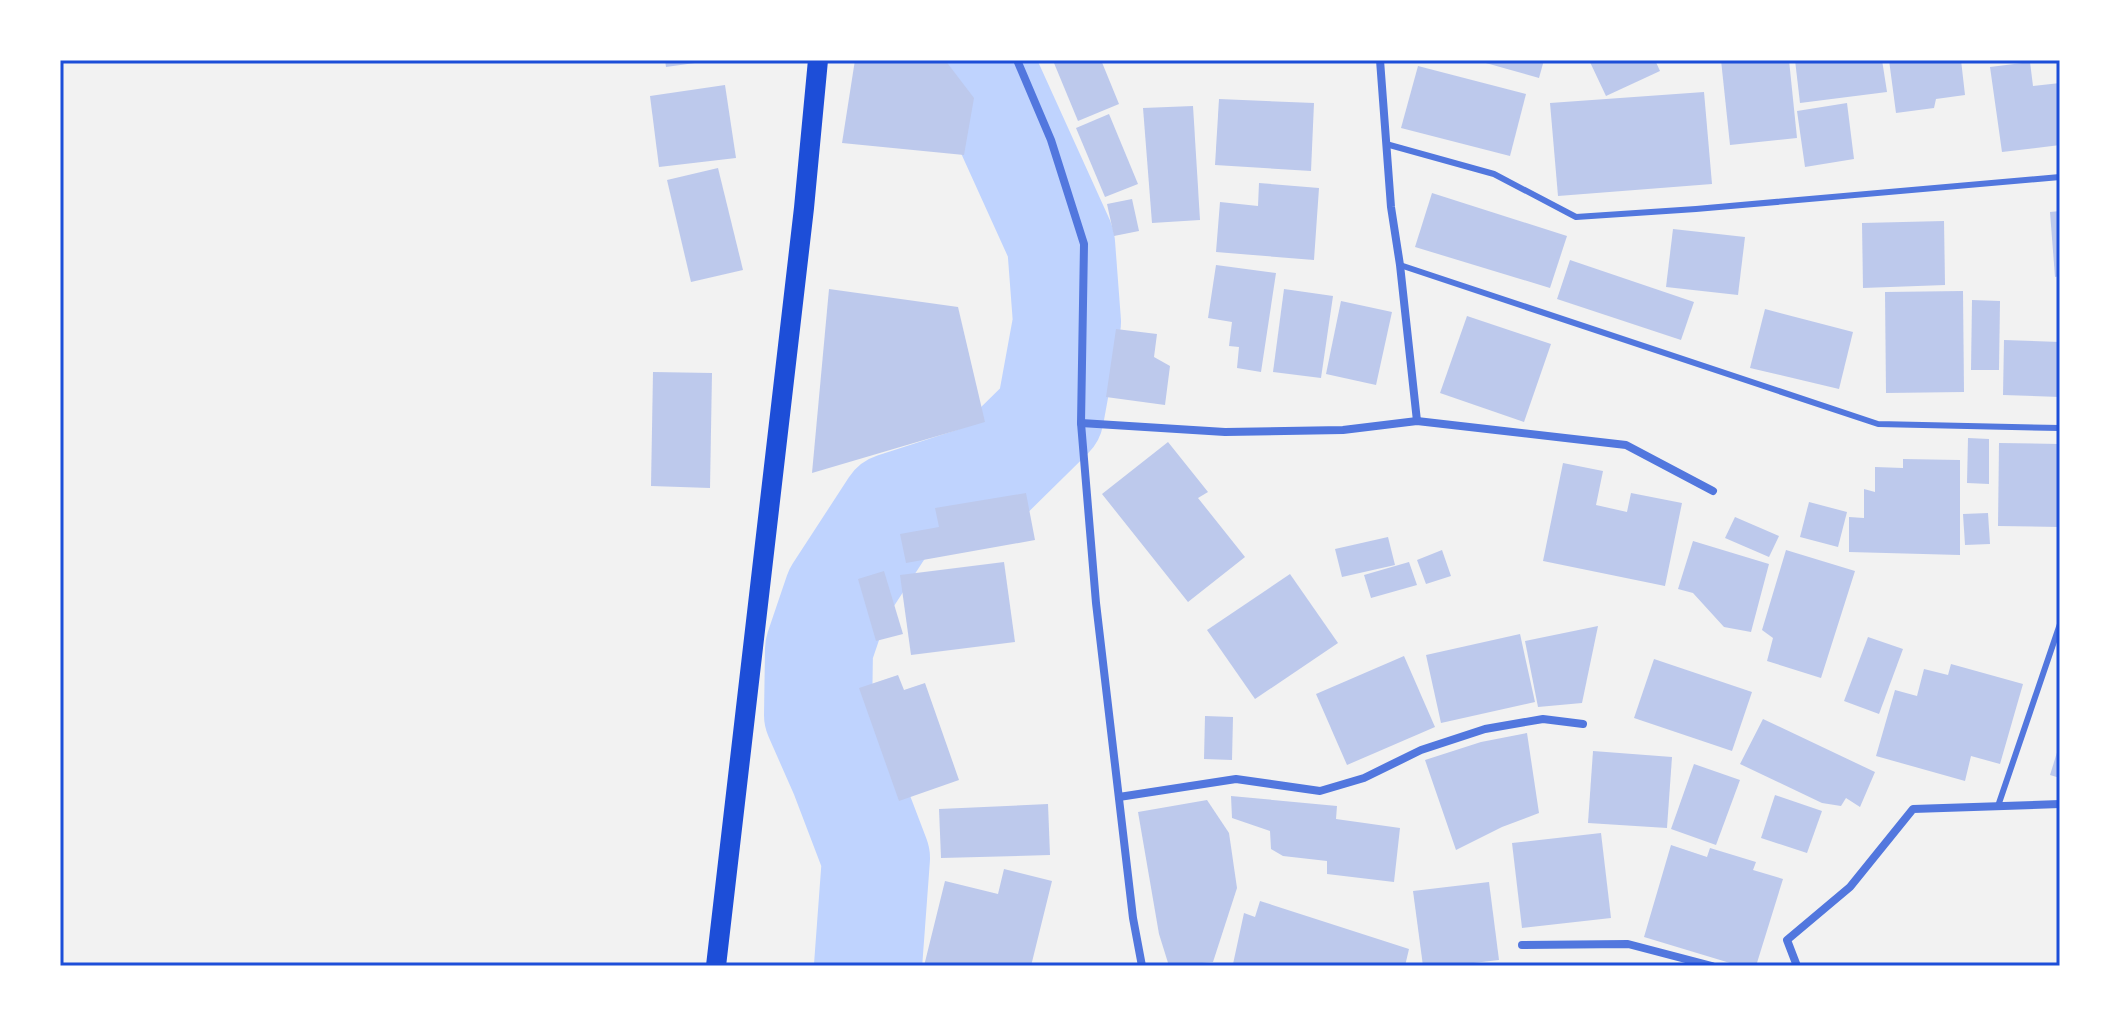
<svg xmlns="http://www.w3.org/2000/svg" width="2120" height="1026" font-family="Montserrat,sans-serif">
<style>
.lines{fill:none;stroke-linecap:round;stroke-linejoin:round}
.river{stroke:#bfd3fe;stroke-width:108}
.building{fill:#bdc9ec}
.service{stroke:#5277de;stroke-width:6}
.minor{stroke:#5277de;stroke-width:8}
.primary{stroke:#1d4ed8;stroke-width:20}
.neatline{fill:none;stroke:#1d4ed8;stroke-width:3}
</style>
<rect width="100%" height="100%" fill="#f2f2f2"/>
<g class="lines">
<!-- river -->
<polyline class="river" points="868,966 876,858 844,774 818,715 819,649 838,593 894,507 987,477 1050,415 1067,322 1061,243 978,60"/>
</g>
<!-- building -->
<g class="building">
<polygon points="665,60 702,60 702,62 666,67"/>
<polygon points="855,60 945,60 974,98 964,155 842,143"/>
<polygon points="1060,60 1101,60 1119,104 1078,121 1054,63"/>
<polygon points="1475,60 1544,60 1539,78"/>
<polygon points="1589,60 1655,60 1660,71 1606,96"/>
<polygon points="1721,60 1789,60 1797,138 1730,145"/>
<polygon points="1795,60 1882,60 1887,92 1800,103"/>
<polygon points="1889,60 1961,60 1965,95 1936,99 1934,108 1896,113"/>
<polygon points="2030,62 2033,86 2060,83 2060,145 2002,152 1990,67"/>
<polygon points="1418,66 1526,94 1510,156 1401,128"/>
<polygon points="725,85 736,158 659,167 650,96"/>
<polygon points="1704,92 1712,184 1558,196 1550,103"/>
<polygon points="1219,99 1314,103 1311,171 1215,165"/>
<polygon points="1847,103 1854,159 1805,167 1797,111"/>
<polygon points="1193,106 1200,220 1152,223 1143,108"/>
<polygon points="1109,114 1138,184 1105,197 1076,128"/>
<polygon points="718,168 743,270 691,282 667,180"/>
<polygon points="1259,183 1319,188 1314,260 1216,252 1220,202 1258,206"/>
<polygon points="1432,193 1567,236 1550,288 1415,247"/>
<polygon points="1132,199 1139,231 1114,236 1107,204"/>
<polygon points="2060,211 2060,276 2055,277 2050,212"/>
<polygon points="1944,221 1945,285 1863,288 1862,223"/>
<polygon points="1673,229 1745,237 1738,295 1666,287"/>
<polygon points="1570,260 1694,302 1681,340 1557,299"/>
<polygon points="1216,265 1276,273 1261,372 1237,368 1239,347 1229,346 1232,322 1208,318"/>
<polygon points="829,289 958,307 985,422 812,473"/>
<polygon points="1284,289 1333,296 1321,378 1273,372"/>
<polygon points="1963,291 1964,392 1886,393 1885,292"/>
<polygon points="1972,300 2000,301 1999,370 1971,370"/>
<polygon points="1341,301 1392,312 1376,385 1326,374"/>
<polygon points="1765,309 1853,332 1839,389 1750,368"/>
<polygon points="1467,316 1551,344 1524,422 1440,393"/>
<polygon points="1116,329 1157,334 1154,357 1170,366 1165,405 1106,397"/>
<polygon points="2004,340 2060,342 2060,397 2003,395"/>
<polygon points="653,372 712,373 710,488 651,486"/>
<polygon points="1968,438 1989,439 1989,484 1967,483"/>
<polygon points="1168,442 1208,492 1198,498 1245,557 1188,602 1102,494"/>
<polygon points="1999,443 2060,444 2060,527 1998,526"/>
<polygon points="1903,459 1960,460 1960,555 1849,552 1849,517 1864,518 1864,489 1875,492 1875,467 1903,468"/>
<polygon points="1563,463 1603,471 1596,505 1627,512 1631,493 1682,503 1665,586 1543,561"/>
<polygon points="1026,493 1035,540 906,563 900,534 939,527 935,508"/>
<polygon points="1809,502 1847,512 1838,547 1800,537"/>
<polygon points="1988,513 1990,544 1965,545 1963,514"/>
<polygon points="1735,517 1779,536 1769,557 1725,538"/>
<polygon points="1388,537 1395,565 1342,577 1335,549"/>
<polygon points="1693,541 1769,564 1751,632 1724,627 1693,593 1678,589"/>
<polygon points="1442,550 1451,576 1426,584 1417,560"/>
<polygon points="1786,550 1855,571 1821,678 1767,661 1773,638 1762,630"/>
<polygon points="1004,562 1015,642 911,655 900,575"/>
<polygon points="1409,562 1417,585 1371,598 1364,575"/>
<polygon points="884,571 903,634 876,641 858,579"/>
<polygon points="1290,574 1338,643 1255,699 1207,630"/>
<polygon points="1598,626 1582,703 1538,707 1525,641"/>
<polygon points="1520,634 1535,702 1441,723 1426,655"/>
<polygon points="1868,637 1903,649 1879,714 1844,701"/>
<polygon points="1404,656 1435,727 1347,765 1316,694"/>
<polygon points="1654,659 1752,692 1732,751 1634,718"/>
<polygon points="1951,664 2023,684 2000,764 1971,756 1965,781 1876,756 1895,690 1917,696 1924,669 1948,675"/>
<polygon points="898,675 904,690 925,683 959,780 899,801 859,688"/>
<polygon points="1205,716 1233,717 1232,760 1204,759"/>
<polygon points="1763,719 1875,772 1860,807 1846,798 1841,806 1822,803 1740,764"/>
<polygon points="1527,733 1539,813 1502,827 1456,850 1425,760 1481,742"/>
<polygon points="2059,746 2060,746 2060,778 2050,775"/>
<polygon points="1593,751 1672,757 1667,828 1588,823"/>
<polygon points="1694,764 1740,780 1716,845 1671,829"/>
<polygon points="1775,795 1822,811 1807,853 1761,838"/>
<polygon points="1231,796 1337,806 1336,819 1400,828 1394,882 1327,874 1327,861 1283,856 1271,849 1270,831 1232,818"/>
<polygon points="1207,800 1229,833 1237,888 1213,962 1169,966 1159,934 1138,812"/>
<polygon points="1048,804 1050,855 941,858 939,809"/>
<polygon points="1601,833 1611,918 1522,928 1512,843"/>
<polygon points="1671,845 1707,857 1710,848 1756,862 1753,870 1783,879 1756,966 1740,966 1644,937"/>
<polygon points="1004,869 1052,881 1031,966 924,966 945,881 998,894"/>
<polygon points="1489,882 1499,960 1448,966 1423,966 1413,891"/>
<polygon points="1260,901 1409,949 1405,966 1224,966 1225,963 1233,964 1244,913 1255,917"/>
</g>
<g class="lines">
<!-- service -->
<g class="service">
<polyline points="1386,144 1494,174 1576,217 1696,209 2060,177"/>
<polyline points="1400,265 1878,424 2060,428"/>
<polyline points="1998,806 2060,624"/>
</g>
<!-- minor -->
<g class="minor">
<polyline points="1017,60 1051,140 1084,244 1081,423 1096,603 1133,918 1142,966"/>
<polyline points="1380,60 1391,207 1400,265 1417,421"/>
<polyline points="1081,423 1225,432 1343,430 1417,421 1626,445 1713,491"/>
<polyline points="1119,797 1236,779 1320,791 1364,778 1421,750 1485,729 1543,719 1583,724"/>
<polyline points="1522,945 1628,944 1712,966"/>
<polyline points="1797,966 1787,940 1850,887 1913,809 2060,804"/>
</g>
<!-- primary -->
<polyline class="primary" points="716,966 804,208 818,60"/>
</g>
<!-- border -->
<rect width="2120" height="1026" fill="none" stroke="#ffffff" stroke-width="124"/>
<rect x="62" y="62" width="1996" height="902" class="neatline"/>
</svg>
